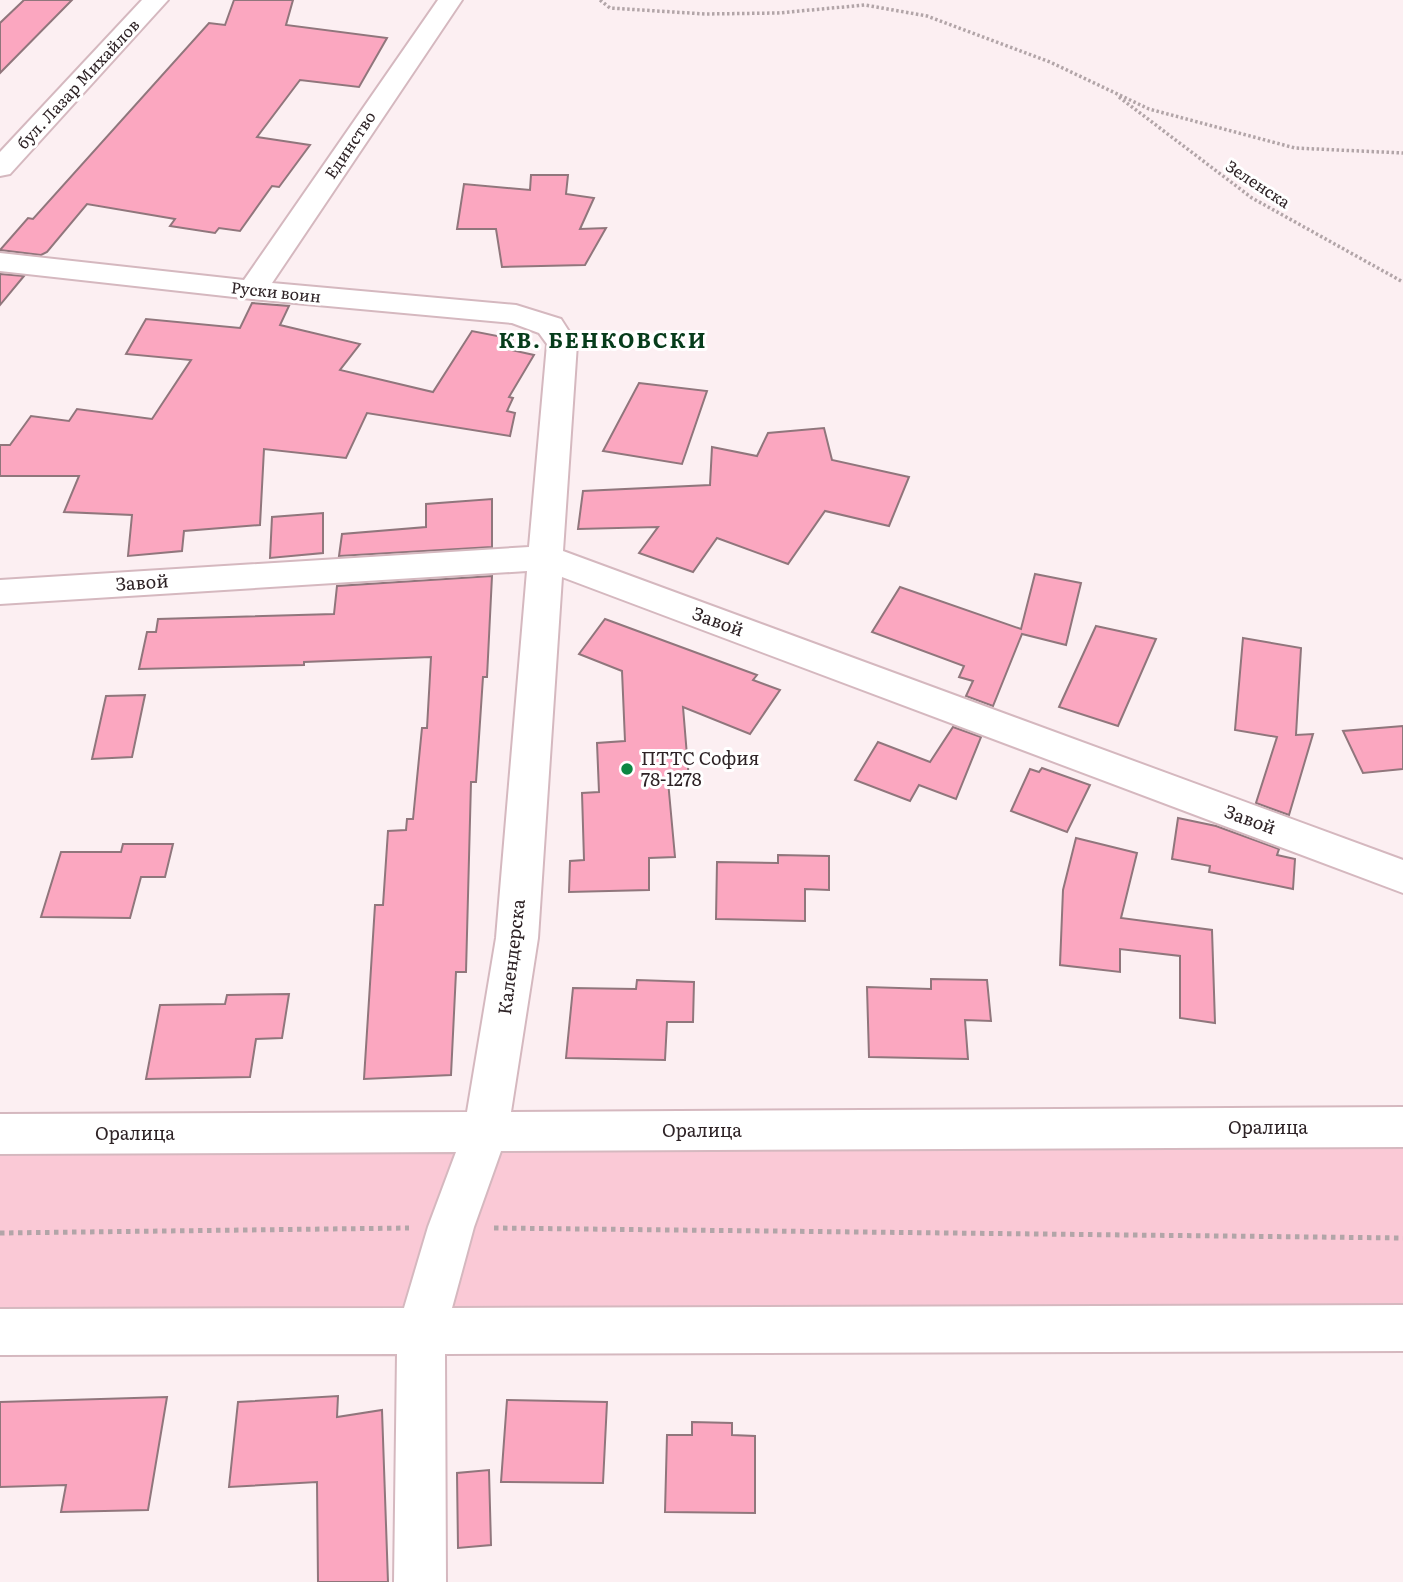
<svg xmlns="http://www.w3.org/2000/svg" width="1403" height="1582" font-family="Literata,serif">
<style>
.green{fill:#fac9d6}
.building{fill:#fba7c0;stroke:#90767c;stroke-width:2}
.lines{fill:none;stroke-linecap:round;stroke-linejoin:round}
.minor-casing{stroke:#d5b8bf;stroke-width:4}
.path-far1{stroke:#b2a5a8;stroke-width:3.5;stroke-dasharray:2.5 2.5;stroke-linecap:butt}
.path{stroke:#b2a5a8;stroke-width:5;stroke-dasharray:4.5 4.5;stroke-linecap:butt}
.minor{fill:#fff;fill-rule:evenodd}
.poi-dot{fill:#0c8641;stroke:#fff;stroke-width:2.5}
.labels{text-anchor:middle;stroke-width:6;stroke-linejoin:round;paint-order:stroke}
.far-street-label{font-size:16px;fill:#2e2326;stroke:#fff}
.street-label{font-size:18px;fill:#2e2326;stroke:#fff}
.poi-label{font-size:18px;fill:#2e2326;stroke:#fff;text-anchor:start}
.far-district-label{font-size:21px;font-weight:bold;letter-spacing:2px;fill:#063c1b;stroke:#fff}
</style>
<rect width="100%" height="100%" fill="#fceff2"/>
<!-- green -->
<polygon class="green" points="1403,1127 1403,1328 0,1332 0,1134"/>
<!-- building -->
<g class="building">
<polygon points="24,0 72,0 0,73 0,23"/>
<polygon points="234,0 293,0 286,25 387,38 359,87 300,80 257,137 310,145 279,187 272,186 240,231 219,228 215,233 170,226 175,219 87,204 47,252 41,255 0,250 28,218 33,219 209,23 225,25"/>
<polygon points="531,175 568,175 566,194 594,198 580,229 606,228 585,265 502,267 496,229 457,229 464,184 530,190"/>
<polygon points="0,274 24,276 0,305"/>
<polygon points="252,303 289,306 280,325 360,344 340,370 433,392 472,331 513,339 507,349 534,355 509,397 513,398 507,411 515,413 510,436 367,413 346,458 264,449 260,525 184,531 182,551 128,556 132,515 64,512 79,476 0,476 0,445 10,445 31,416 69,421 77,409 152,419 191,360 126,354 146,319 240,328"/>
<polygon points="639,383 707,391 682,464 603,451"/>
<polygon points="824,428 832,460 909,477 889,526 825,511 788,564 717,538 693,572 639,553 658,527 578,529 583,491 710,485 712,447 757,456 768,433"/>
<polygon points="492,499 492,547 339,556 342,534 426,527 426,504"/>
<polygon points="323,513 323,553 270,558 272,517"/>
<polygon points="1035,574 1081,583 1066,645 1022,634 993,706 966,696 973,681 959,677 964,666 872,632 900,587 1021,629"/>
<polygon points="492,576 487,677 483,677 476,782 471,782 466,972 456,972 451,1075 364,1079 375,905 383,905 388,831 406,830 407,819 413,819 422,728 427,728 431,657 304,662 304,665 139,669 147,632 156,632 158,619 334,614 337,586"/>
<polygon points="605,619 757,675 753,680 780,690 750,734 683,707 689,780 668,781 675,857 649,858 649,890 569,892 570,861 584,860 582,793 599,792 597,743 625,741 622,671 579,654"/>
<polygon points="1096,626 1156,639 1118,726 1059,707"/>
<polygon points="1243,638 1301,648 1296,735 1313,734 1289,815 1256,803 1277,737 1235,730"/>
<polygon points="145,695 132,757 92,759 106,696"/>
<polygon points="1403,726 1403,769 1363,773 1343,731"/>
<polygon points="953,727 981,737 956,799 919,785 910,801 855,780 878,742 930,762"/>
<polygon points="1042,768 1090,785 1067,832 1011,811 1030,769 1039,772"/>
<polygon points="1178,818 1216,826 1279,849 1277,855 1295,859 1293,889 1209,872 1210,866 1172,859"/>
<polygon points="1076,838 1137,853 1121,918 1212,930 1215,1023 1180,1018 1180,956 1120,949 1120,972 1060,965 1063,890"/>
<polygon points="123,844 173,844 165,877 141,877 130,918 41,917 61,852 121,852"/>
<polygon points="778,855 829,856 829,890 805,889 805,921 716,919 717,862 778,863"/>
<polygon points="931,979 987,980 991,1021 965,1020 968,1059 869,1057 867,987 931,989"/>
<polygon points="637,980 694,982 693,1022 667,1022 665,1060 566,1058 573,988 636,989"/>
<polygon points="289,994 282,1038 256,1039 250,1077 146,1079 160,1005 225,1004 227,995"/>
<polygon points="338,1396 337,1417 382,1410 388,1582 318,1582 317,1482 229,1487 238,1402"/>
<polygon points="167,1397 148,1510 61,1512 66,1485 0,1487 0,1402"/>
<polygon points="507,1400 607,1402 603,1483 501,1482"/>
<polygon points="692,1422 732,1423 732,1435 755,1436 755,1513 665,1512 667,1435 692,1435"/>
<polygon points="489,1470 491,1545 458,1548 457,1473"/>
</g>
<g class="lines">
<!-- minor casing -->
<g class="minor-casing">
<g id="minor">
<polygon points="142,0 168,0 10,174 0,176 0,152"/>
<polygon points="438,0 462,0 272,283 516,305 561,319 577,344 563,551 1403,860 1403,893 562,577 538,938 511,1112 1403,1107 1403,1147 501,1151 474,1227 452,1308 1403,1305 1403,1351 445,1354 446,1582 394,1582 397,1354 0,1355 0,1309 404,1308 428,1227 456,1152 0,1154 0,1114 467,1112 496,938 527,571 0,604 0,580 529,547 547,344 539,333 512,323 252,299 0,271 0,253 244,280"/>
</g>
</g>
<!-- path-far1 -->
<g class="path-far1">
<polyline points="600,0 610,8 705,14 778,13 865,5 927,16 1050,62 1149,109 1295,148 1403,153"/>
<polyline points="1119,97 1252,198 1403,282"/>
</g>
<!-- path -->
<g class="path">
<polyline points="494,1228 1403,1238"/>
<polyline points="0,1233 409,1228"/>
</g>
<!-- minor -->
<use href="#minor" class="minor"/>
</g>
<!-- markers -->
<circle class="poi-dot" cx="627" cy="769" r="7"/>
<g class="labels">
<!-- far-street labels -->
<g class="far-street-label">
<text transform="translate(78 84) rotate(-47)" y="6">бул. Лазар Михайлов</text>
<text transform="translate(350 145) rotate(-56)" y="6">Единство</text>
<text transform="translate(1258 184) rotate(33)" y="6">Зеленска</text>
<text transform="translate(276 292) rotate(6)" y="6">Руски воин</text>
</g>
<!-- street labels -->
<g class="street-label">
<text transform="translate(142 583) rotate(-4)" y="6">Завой</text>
<text transform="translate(718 622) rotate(20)" y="6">Завой</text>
<text transform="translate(1250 820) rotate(20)" y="6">Завой</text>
<text transform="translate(512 957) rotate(-83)" y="6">Календерска</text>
<text x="1268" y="1134">Оралица</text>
<text x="702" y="1137">Оралица</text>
<text x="135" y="1140">Оралица</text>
</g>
<!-- poi labels -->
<g class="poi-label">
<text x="641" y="765">ПТТС София<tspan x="641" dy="21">78-1278</tspan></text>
</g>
<!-- far-district labels -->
<g class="far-district-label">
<text x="603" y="348">КВ. БЕНКОВСКИ</text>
</g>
</g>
</svg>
